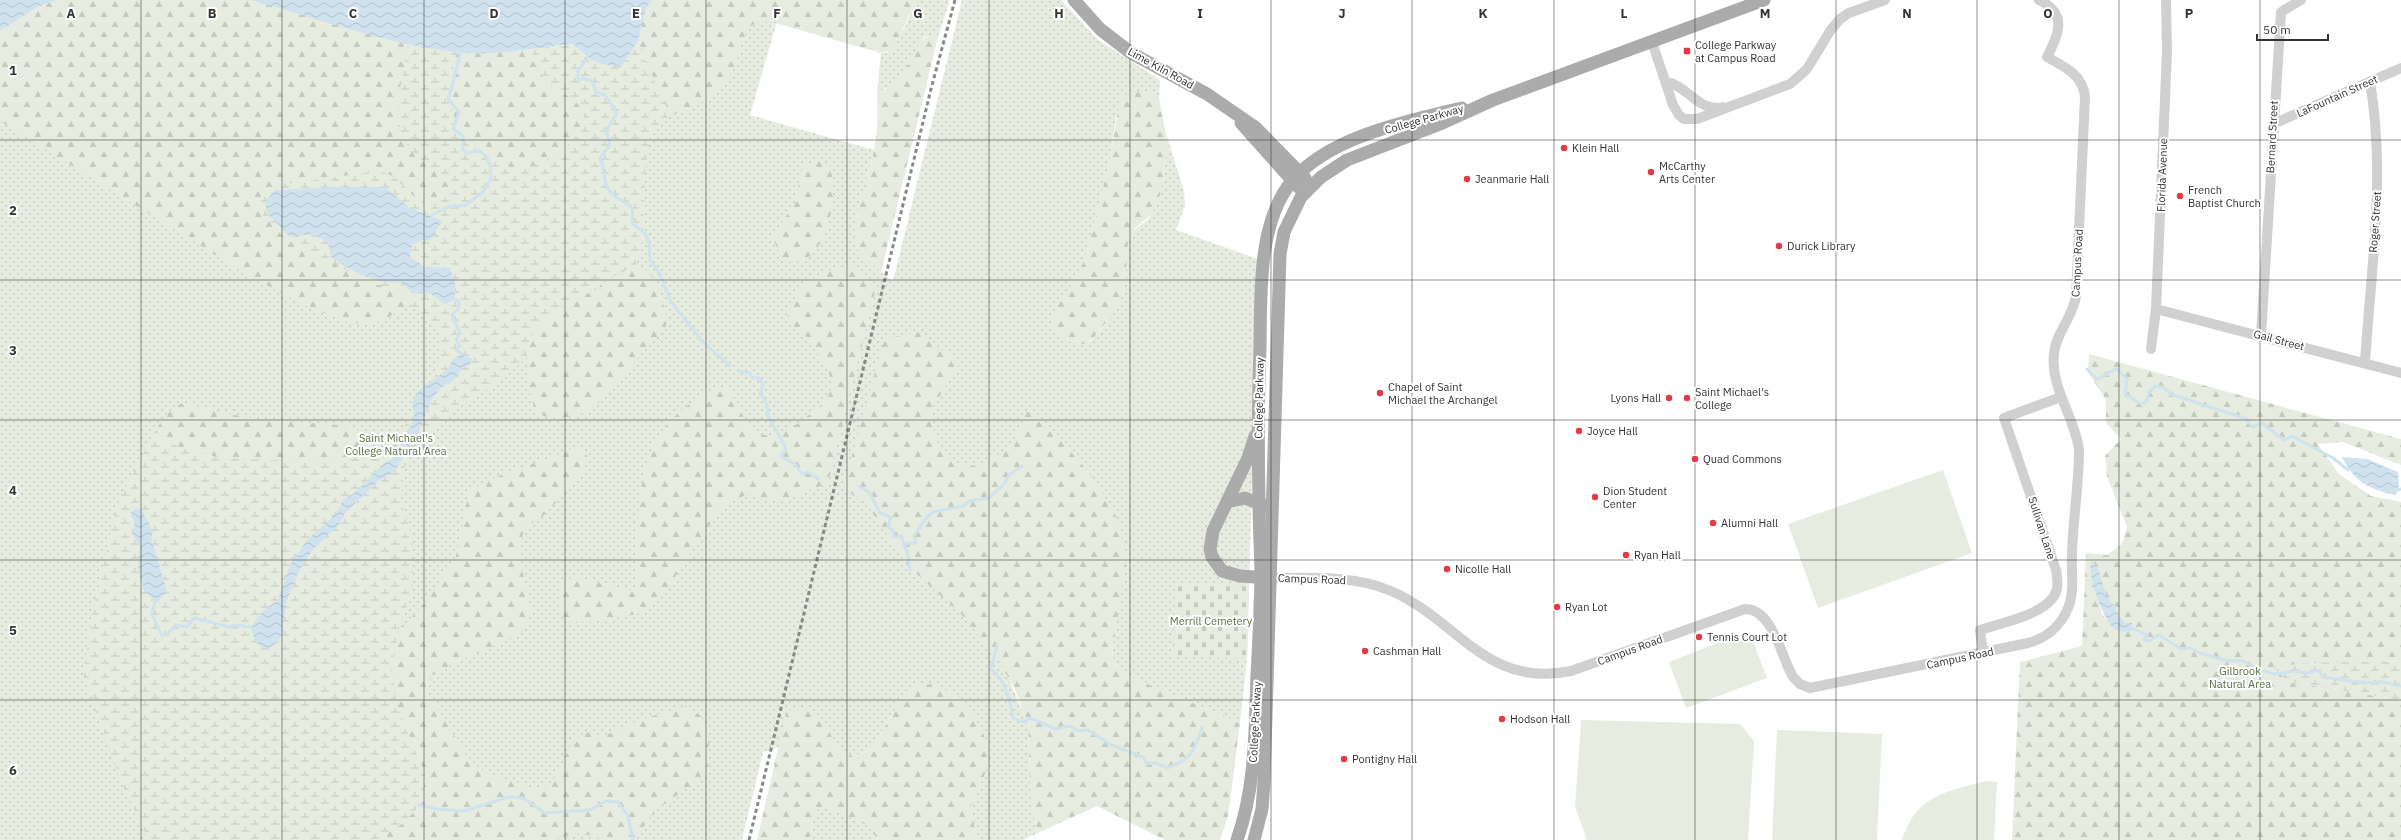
<svg xmlns="http://www.w3.org/2000/svg" width="2401" height="840" font-family="'IBM Plex Sans',sans-serif">
<style>
.grass{fill:url(#grass-dots)}
.forest{fill:url(#forest-firs);fill-rule:evenodd}
.wetland{fill:url(#wetland-marsh)}
.cemetery{fill:url(#cemetery-stones)}
.pitch{fill:#e6ecdf}
.water{fill:url(#water-waves)}
.lines{fill:none;stroke-linecap:round;stroke-linejoin:round}
.stream{stroke:#cfe2ee;stroke-width:3}
.minor{stroke:#d0d0d0;stroke-width:10}
.major{stroke:#ababab;stroke-width:13}
.rail{stroke:#888;stroke-width:3;stroke-dasharray:4 3;stroke-linecap:butt}
.grid{fill:none;stroke:#333;stroke-width:1;stroke-opacity:0.55}
.poi-dot{fill:#e63946;stroke:#fff;stroke-width:1.5}
.labels{text-anchor:middle;stroke-width:4;stroke-linejoin:round;paint-order:stroke}
.poi-label{font-size:11px;fill:#333;stroke:#fff;text-anchor:start}
.street-label{font-size:11px;fill:#333;stroke:#fff}
.park-label{font-size:11px;fill:#56703f;stroke:#fff}
.grid-label{font-size:13px;text-anchor:middle;font-weight:bold;fill:#333;stroke:#fff;stroke-width:4;stroke-linejoin:round;paint-order:stroke}
</style>
<defs>
<pattern id="grass-dots" width="8" height="8" patternUnits="userSpaceOnUse"><rect width="8" height="8" fill="#e6ecdf"/><path d="M2 2h.1M6 6h.1" fill="none" stroke="#c6cbc0" stroke-width="1.8" stroke-linecap="round"/></pattern>
<pattern id="forest-firs" width="22" height="20" patternUnits="userSpaceOnUse"><rect width="22" height="20" fill="#e6ecdf"/><path d="M5 1l3.5 6h-7zM16 11l3.5 6h-7z" fill="#c6cbc0"/></pattern>
<pattern id="wetland-marsh" width="20" height="14" patternUnits="userSpaceOnUse"><rect width="20" height="14" fill="#e6ecdf"/><path d="M1 5h8M5 5V1M11 12h8M15 12V8" fill="none" stroke="#c6cbc0"/></pattern>
<pattern id="cemetery-stones" width="16" height="16" patternUnits="userSpaceOnUse"><rect width="16" height="16" fill="#e6ecdf"/><path d="M2 7V4a2 2 0 0 1 4 0v3zM10 15v-3a2 2 0 0 1 4 0v3z" fill="#c6cbc0"/></pattern>
<pattern id="water-waves" width="16" height="10" patternUnits="userSpaceOnUse"><rect width="16" height="10" fill="#cfe2ee"/><path d="M0 5q4-4 8 0t8 0" fill="none" stroke="#b2c2cd"/></pattern>
</defs>
<rect width="100%" height="100%" fill="#fff"/>
<!-- grass -->
<g class="grass">
<path d="M56,0H250L408,44L550,46L621,67L652,0H783L750,115L874,150L856,218L855,243L881,272L893,281L962,0H1061L1097,39L1160,80L1159,98L1154,92L1116,116L1110,160L1087,251L1079,274L1089,342C1106,326 1121,306 1125,283C1127,269 1124,253 1128,240C1132,228 1141,227 1149,218C1161,204 1169,152 1166,133L1184,191L1185,206L1176,230L1258,259L1247,659L1240,723L1124,674C1116,665 1111,658 1113,645L1008,677L1028,724L1031,802L1038,833L1023,840H978L970,808L985,774L893,712L872,748L853,757L838,750L829,732L763,752L742,840H0V31Z"/>
<polygon points="916,0 950,0 938,37 930,35 924,37 905,70 897,80 877,94 881,53 887,53 905,27"/>
<polygon points="826,807 870,826 878,840 810,840 814,815 818,809"/>
</g>
<!-- forest -->
<g class="forest">
<path d="M56,0H250L408,44C398,107 380,142 448,177L452,189C428,220 411,195 391,175L373,284L397,288L408,293L410,305L376,324L349,323L301,304L246,274L0,121V31L38,7Z"/>
<path d="M652,0H916L893,50L881,53L775,23C767,22 758,20 751,26C742,35 740,55 735,66C726,86 692,115 670,114L666,109L638,40L646,9Z"/>
<path d="M930,35L938,37L881,272C872,264 858,255 855,243C850,222 870,173 874,150C878,131 878,113 877,94C887,88 898,80 905,70C913,58 916,41 930,35Z"/>
<path d="M531,49C535,60 540,76 549,84C560,93 579,98 583,113C589,138 543,166 523,168C511,170 495,161 487,154C480,149 471,144 465,137C445,114 450,80 457,52Z"/>
<polygon points="1142,91 1154,92 1159,98 1168,146 1160,195 1153,213 1134,229 1128,241 1125,283 1120,302 1114,313 1094,337 1084,344 1064,341 1052,328 1053,316 1060,300 1079,274 1087,251 1110,160 1120,98 1130,92"/>
<path d="M820,160L830,165C838,195 830,260 792,263L781,256L773,239L775,232L795,203L803,166Z"/>
<path d="M850,265L876,287L828,483L785,500L769,501L748,494L726,504L711,522L667,589L650,607L637,614L600,621L570,623L565,621L558,611L560,586L564,581L575,576L624,589L631,590L637,588C638,534 631,458 674,417C686,405 703,396 717,387L729,389L749,428C756,435 770,437 780,433C791,429 800,422 809,415C834,397 838,384 820,357C816,351 812,343 806,337C799,328 789,328 788,315C797,282 819,271 850,265Z"/>
<path d="M635,267L647,270L655,279L668,319L665,328C655,339 645,349 636,360C613,390 585,431 541,415C530,404 530,393 529,379C522,318 545,318 590,292C605,284 617,272 635,267Z"/>
<polygon points="918,332 960,363 933,407 932,419 935,437 944,453 952,462 976,466 1003,452 1015,439 1027,411 1062,442 1091,475 1116,516 1127,556 1112,653 1116,664 1124,674 1240,723 1228,817 1220,840 1165,840 1097,806 1038,833 1031,802 1028,724 1014,687 993,652 963,616 907,565 868,506 843,488 884,339"/>
<path d="M2089,354L2401,439V465L2343,442L2318,444L2339,474L2371,496L2401,502V661L2356,663L2333,689L2401,700V840H2012L2020,662L2082,646L2086,553L2107,555L2122,544L2127,527L2107,476L2105,456L2121,439L2106,423V400L2088,372ZM2097,569L2107,600L2116,607L2117,612L2125,623L2113,628L2102,614L2096,591L2094,583Z"/>
<path d="M184,403L248,418L351,426L368,436L370,442L366,451L359,455L348,460L329,462L221,458L182,448L160,439L157,428C164,418 171,406 184,403Z"/>
<path d="M584,448L588,459L581,477L541,518L524,528L519,555L531,611L524,631C493,648 460,659 430,676L429,695L466,755L485,773L526,785L537,790C561,782 559,764 571,745C574,740 581,736 585,732L604,736L639,720L686,706L701,716L709,737L708,768L697,781L656,810L634,840H606L582,833L550,840H377L380,839L425,774L397,706L392,673L398,632L429,598L456,556L469,491L488,480L570,450Z"/>
<polygon points="932,684 959,696 978,723 990,748 985,774 970,808 978,840 878,840 869,826 826,807 818,809 814,815 810,840 757,840 787,710 811,709 824,721 838,750 854,757 872,748 909,686"/>
</g>
<!-- wetland -->
<g class="wetland">
<path d="M638,40L644,59L670,114L650,138L645,174L643,241L635,267L617,274L591,292L550,312L541,320L533,331L526,359L501,380L448,414L418,443L405,466L401,499L413,539L412,590L398,632L392,673L397,706L425,774L424,800L405,822L377,840H148L120,780L83,675L92,612L118,501L157,428L160,439L182,448L221,458L329,462L348,460L366,451L382,449L395,440L407,422L437,372L441,348L434,327L410,305L408,293L397,288L373,284L286,239L261,213L259,201L265,191L276,185L379,171C382,172 387,173 390,175C413,188 424,225 451,189L448,178C380,142 398,108 408,44L457,52C450,80 445,114 465,137C471,144 480,149 487,154C495,161 511,170 523,168C543,166 589,138 583,113C579,98 560,93 549,84C540,76 535,60 531,49L573,44L587,58L621,67Z"/>
<path d="M2401,661V700L2287,682L2274,667C2316,660 2359,663 2401,661Z"/>
</g>
<!-- cemetery -->
<polygon class="cemetery" points="1175,584 1249,586 1247,659 1173,656"/>
<!-- pitch -->
<g class="pitch">
<polygon points="1943,470 1972,553 1818,608 1788,524"/>
<polygon points="1749,631 1767,678 1686,708 1669,662"/>
<polygon points="1581,720 1740,724 1754,741 1748,840 1587,840 1575,807"/>
<polygon points="1777,730 1882,734 1877,840 1772,840"/>
<path d="M1986,781L1997,782L1994,840H1902C1915,796 1947,791 1986,781Z"/>
</g>
<!-- water -->
<g class="water">
<polygon points="0,0 56,0 38,7 0,31"/>
<path d="M250,0H652L646,9L638,40L621,67C596,64 591,62 573,44C536,47 493,57 455,52C389,45 315,18 250,0Z"/>
<path d="M333,187H385L410,208L442,221L430,241L425,239L412,245L410,257L425,267L450,268L455,283V300L444,304L431,294L413,293L400,282C374,285 352,270 331,257L328,242L312,234L290,237L267,213L265,202L275,190Z"/>
<path d="M462,354L472,359L469,366L463,367L453,381L442,387L432,399L417,435L398,466L391,474L378,481L346,512L337,527L314,548L299,571L287,600L282,627L284,630C273,655 257,655 251,627L259,615L278,599L290,565L307,540L336,514L343,500L353,494L384,463L398,456L402,437L410,427L414,417L412,402L418,391L448,369L453,359Z"/>
<path d="M2342,457L2367,459L2398,472L2399,485L2396,495C2370,490 2354,482 2342,457Z"/>
<polygon points="137,508 142,510 153,533 151,537 167,591 154,606 153,599 144,590 138,569 140,547 132,533 135,526 131,512"/>
<path d="M2092,561C2103,569 2100,594 2116,607L2117,612L2125,623H2132V631C2126,632 2117,632 2113,628C2104,620 2085,572 2092,561Z"/>
</g>
<g class="lines">
<!-- stream -->
<g class="stream">
<path d="M587,54V58L578,71V80L583,78L592,81L596,92L605,95L617,113L606,131L610,145L600,158C604,166 604,172 605,181C607,194 621,200 632,207L633,224L645,233L649,243L650,260L660,274L671,302L703,342L730,366"/>
<path d="M432,215L448,207L466,205L483,192L491,178L490,165L485,155L479,151L467,153L463,150V136L453,129L459,112L448,99C454,82 457,67 461,49"/>
<polyline points="455,300 459,301 459,308 452,315 460,333 456,340 460,346 456,350 462,354"/>
<path d="M2087,369L2097,379C2105,377 2109,371 2117,369L2127,379L2125,394L2141,404L2147,401L2149,392L2156,386L2165,388L2170,394L2247,419L2252,427L2262,423L2284,440L2292,436L2333,458L2348,470"/>
<path d="M738,371L750,373L753,378H759L763,384L760,395C766,399 769,408 767,415L785,446V451L781,456L796,465L802,474L808,472L818,479"/>
<polyline points="860,487 869,492 880,513 891,517 888,528 893,530 894,537 901,536 908,554 910,570"/>
<polyline points="2398,490 2401,489"/>
<polyline points="903,544 916,543 914,536 927,517 933,512 963,506 969,501 989,498 1005,483 1009,475 1022,466"/>
<polyline points="154,606 152,614 162,636 166,635 176,625 187,627 194,618 229,627 236,625 251,627"/>
<path d="M2132,628L2147,635L2144,640L2149,641L2159,635L2181,649L2190,648L2200,653L2224,660L2243,661L2257,669L2275,674L2294,671L2307,673L2319,670L2323,677C2342,679 2362,685 2380,682C2386,681 2394,686 2401,686"/>
<path d="M997,645L991,669C1004,678 1011,702 1013,718L1022,722L1030,718L1056,729L1069,726L1079,731L1088,730L1111,745L1143,757L1147,764L1156,763L1167,768C1191,760 1194,751 1202,728"/>
<polyline points="419,805 437,809 464,811 508,797 523,798 545,813 590,810 606,801 618,802 628,816 633,840"/>
</g>
<!-- minor -->
<g class="minor">
<polyline points="1652,42 1673,105 1679,115 1684,119 1697,119 1790,84 1807,69 1830,31 1840,19 1849,13 1885,0"/>
<path d="M1667,82C1688,86 1699,113 1723,107"/>
<polyline points="2273,124 2401,68"/>
<polyline points="2156,309 2401,373"/>
<polyline points="2261,335 2281,12 2301,0"/>
<polyline points="2151,349 2156,309 2167,51 2166,0"/>
<path d="M2365,362C2371,269 2386,175 2370,82"/>
<path d="M1271,578C1311,578 1354,575 1391,591C1457,619 1486,689 1571,671L1745,609C1773,609 1781,657 1793,677L1800,684L1810,688L2028,643C2046,638 2061,626 2068,608C2075,591 2071,571 2072,554C2073,519 2079,484 2079,450C2075,417 2050,388 2054,353C2056,333 2073,317 2076,296L2085,97C2083,75 2065,67 2047,57C2059,34 2068,14 2039,0"/>
<path d="M1983,653L1980,630C2001,623 2048,614 2056,592C2059,585 2057,577 2056,570L2004,418L2061,397"/>
</g>
<!-- major -->
<g class="major">
<polyline points="1074,0 1100,29 1131,53 1207,94 1255,127 1305,178"/>
<polyline points="1241,123 1298,187"/>
<polyline points="1255,436 1248,458 1213,531 1210,549 1212,557 1222,571 1240,576 1269,578"/>
<polyline points="1227,502 1245,498 1265,506"/>
<path d="M1237,840C1256,787 1255,730 1257,674C1259,643 1260,611 1261,580C1261,554 1259,528 1259,502C1258,451 1258,399 1260,348C1261,297 1257,223 1292,181C1329,137 1407,121 1462,108"/>
<polyline points="1254,840 1262,809 1264,782 1280,254 1284,232 1301,197 1321,177 1347,160 1440,124 1493,100 1764,0"/>
</g>
<!-- rail -->
<polyline class="rail" points="749,840 931,89 955,0"/>
</g>
<!-- grid -->
<path class="grid" d="M141,0V840M282,0V840M424,0V840M565,0V840M706,0V840M847,0V840M989,0V840M1130,0V840M1271,0V840M1412,0V840M1554,0V840M1695,0V840M1836,0V840M1977,0V840M2119,0V840M2260,0V840M0,140H2401M0,280H2401M0,420H2401M0,560H2401M0,700H2401"/>
<!-- markers -->
<g class="poi-dot">
<rect x="1683" y="47" width="8" height="8" rx="2"/>
<circle cx="1564" cy="148" r="4"/>
<circle cx="1651" cy="172" r="4"/>
<circle cx="1467" cy="179" r="4"/>
<circle cx="2180" cy="196" r="4"/>
<circle cx="1779" cy="246" r="4"/>
<circle cx="1380" cy="393" r="4"/>
<circle cx="1669" cy="398" r="4"/>
<circle cx="1687" cy="398" r="4"/>
<circle cx="1579" cy="431" r="4"/>
<circle cx="1695" cy="459" r="4"/>
<circle cx="1595" cy="497" r="4"/>
<circle cx="1713" cy="523" r="4"/>
<circle cx="1626" cy="555" r="4"/>
<circle cx="1447" cy="569" r="4"/>
<circle cx="1557" cy="607" r="4"/>
<circle cx="1699" cy="637" r="4"/>
<circle cx="1365" cy="651" r="4"/>
<circle cx="1502" cy="719" r="4"/>
<circle cx="1344" cy="759" r="4"/>
</g>
<g class="labels">
<!-- poi labels -->
<g class="poi-label">
<text x="1695" y="49">College Parkway<tspan x="1695" dy="13">at Campus Road</tspan></text>
<text x="1572" y="152">Klein Hall</text>
<text x="1659" y="170">McCarthy<tspan x="1659" dy="13">Arts Center</tspan></text>
<text x="1475" y="183">Jeanmarie Hall</text>
<text x="2188" y="194">French<tspan x="2188" dy="13">Baptist Church</tspan></text>
<text x="1787" y="250">Durick Library</text>
<text x="1388" y="391">Chapel of Saint<tspan x="1388" dy="13">Michael the Archangel</tspan></text>
<text x="1695" y="396">Saint Michael's<tspan x="1695" dy="13">College</tspan></text>
<text x="1661" y="402" text-anchor="end">Lyons Hall</text>
<text x="1587" y="435">Joyce Hall</text>
<text x="1703" y="463">Quad Commons</text>
<text x="1603" y="495">Dion Student<tspan x="1603" dy="13">Center</tspan></text>
<text x="1721" y="527">Alumni Hall</text>
<text x="1634" y="559">Ryan Hall</text>
<text x="1455" y="573">Nicolle Hall</text>
<text x="1565" y="611">Ryan Lot</text>
<text x="1707" y="641">Tennis Court Lot</text>
<text x="1373" y="655">Cashman Hall</text>
<text x="1510" y="723">Hodson Hall</text>
<text x="1352" y="763">Pontigny Hall</text>
</g>
<!-- street labels -->
<g class="street-label">
<text transform="translate(1161 68) rotate(29)" y="4">Lime Kiln Road</text>
<text transform="translate(2337 96) rotate(-24)" y="4">LaFountain Street</text>
<text transform="translate(1424 119) rotate(-16)" y="4">College Parkway</text>
<text transform="translate(2272 137) rotate(-87)" y="4">Bernard Street</text>
<text transform="translate(2162 175) rotate(-88)" y="4">Florida Avenue</text>
<text transform="translate(2375 222) rotate(-86)" y="4">Roger Street</text>
<text transform="translate(2077 263) rotate(-87)" y="4">Campus Road</text>
<text transform="translate(2279 340) rotate(15)" y="4">Gail Street</text>
<text transform="translate(1259 398) rotate(-89)" y="4">College Parkway</text>
<text transform="translate(2042 528) rotate(72)" y="4">Sullivan Lane</text>
<text transform="translate(1312 579) rotate(2)" y="4">Campus Road</text>
<text transform="translate(1630 650) rotate(-20)" y="4">Campus Road</text>
<text transform="translate(1960 658) rotate(-12)" y="4">Campus Road</text>
<text transform="translate(1255 722) rotate(-87)" y="4">College Parkway</text>
</g>
<!-- park labels -->
<g class="park-label">
<text x="396" y="442">Saint Michael's<tspan x="396" dy="13">College Natural Area</tspan></text>
<text x="1211" y="625">Merrill Cemetery</text>
<text x="2240" y="675">Gilbrook<tspan x="2240" dy="13">Natural Area</tspan></text>
</g>
</g>
<g class="grid-label">
<text x="71" y="18">A</text>
<text x="212" y="18">B</text>
<text x="353" y="18">C</text>
<text x="494" y="18">D</text>
<text x="636" y="18">E</text>
<text x="777" y="18">F</text>
<text x="918" y="18">G</text>
<text x="1059" y="18">H</text>
<text x="1200" y="18">I</text>
<text x="1342" y="18">J</text>
<text x="1483" y="18">K</text>
<text x="1624" y="18">L</text>
<text x="1765" y="18">M</text>
<text x="1907" y="18">N</text>
<text x="2048" y="18">O</text>
<text x="2189" y="18">P</text>
<text x="13" y="75">1</text>
<text x="13" y="215">2</text>
<text x="13" y="355">3</text>
<text x="13" y="495">4</text>
<text x="13" y="635">5</text>
<text x="13" y="775">6</text>
</g>
<!-- scale -->
<path d="M2257 34v6h71v-6" fill="none" stroke="#333333" stroke-width="2"/>
<text x="2263" y="34" font-size="12" fill="#333333" stroke="#ffffff" stroke-width="3" paint-order="stroke">50 m</text>
</svg>
